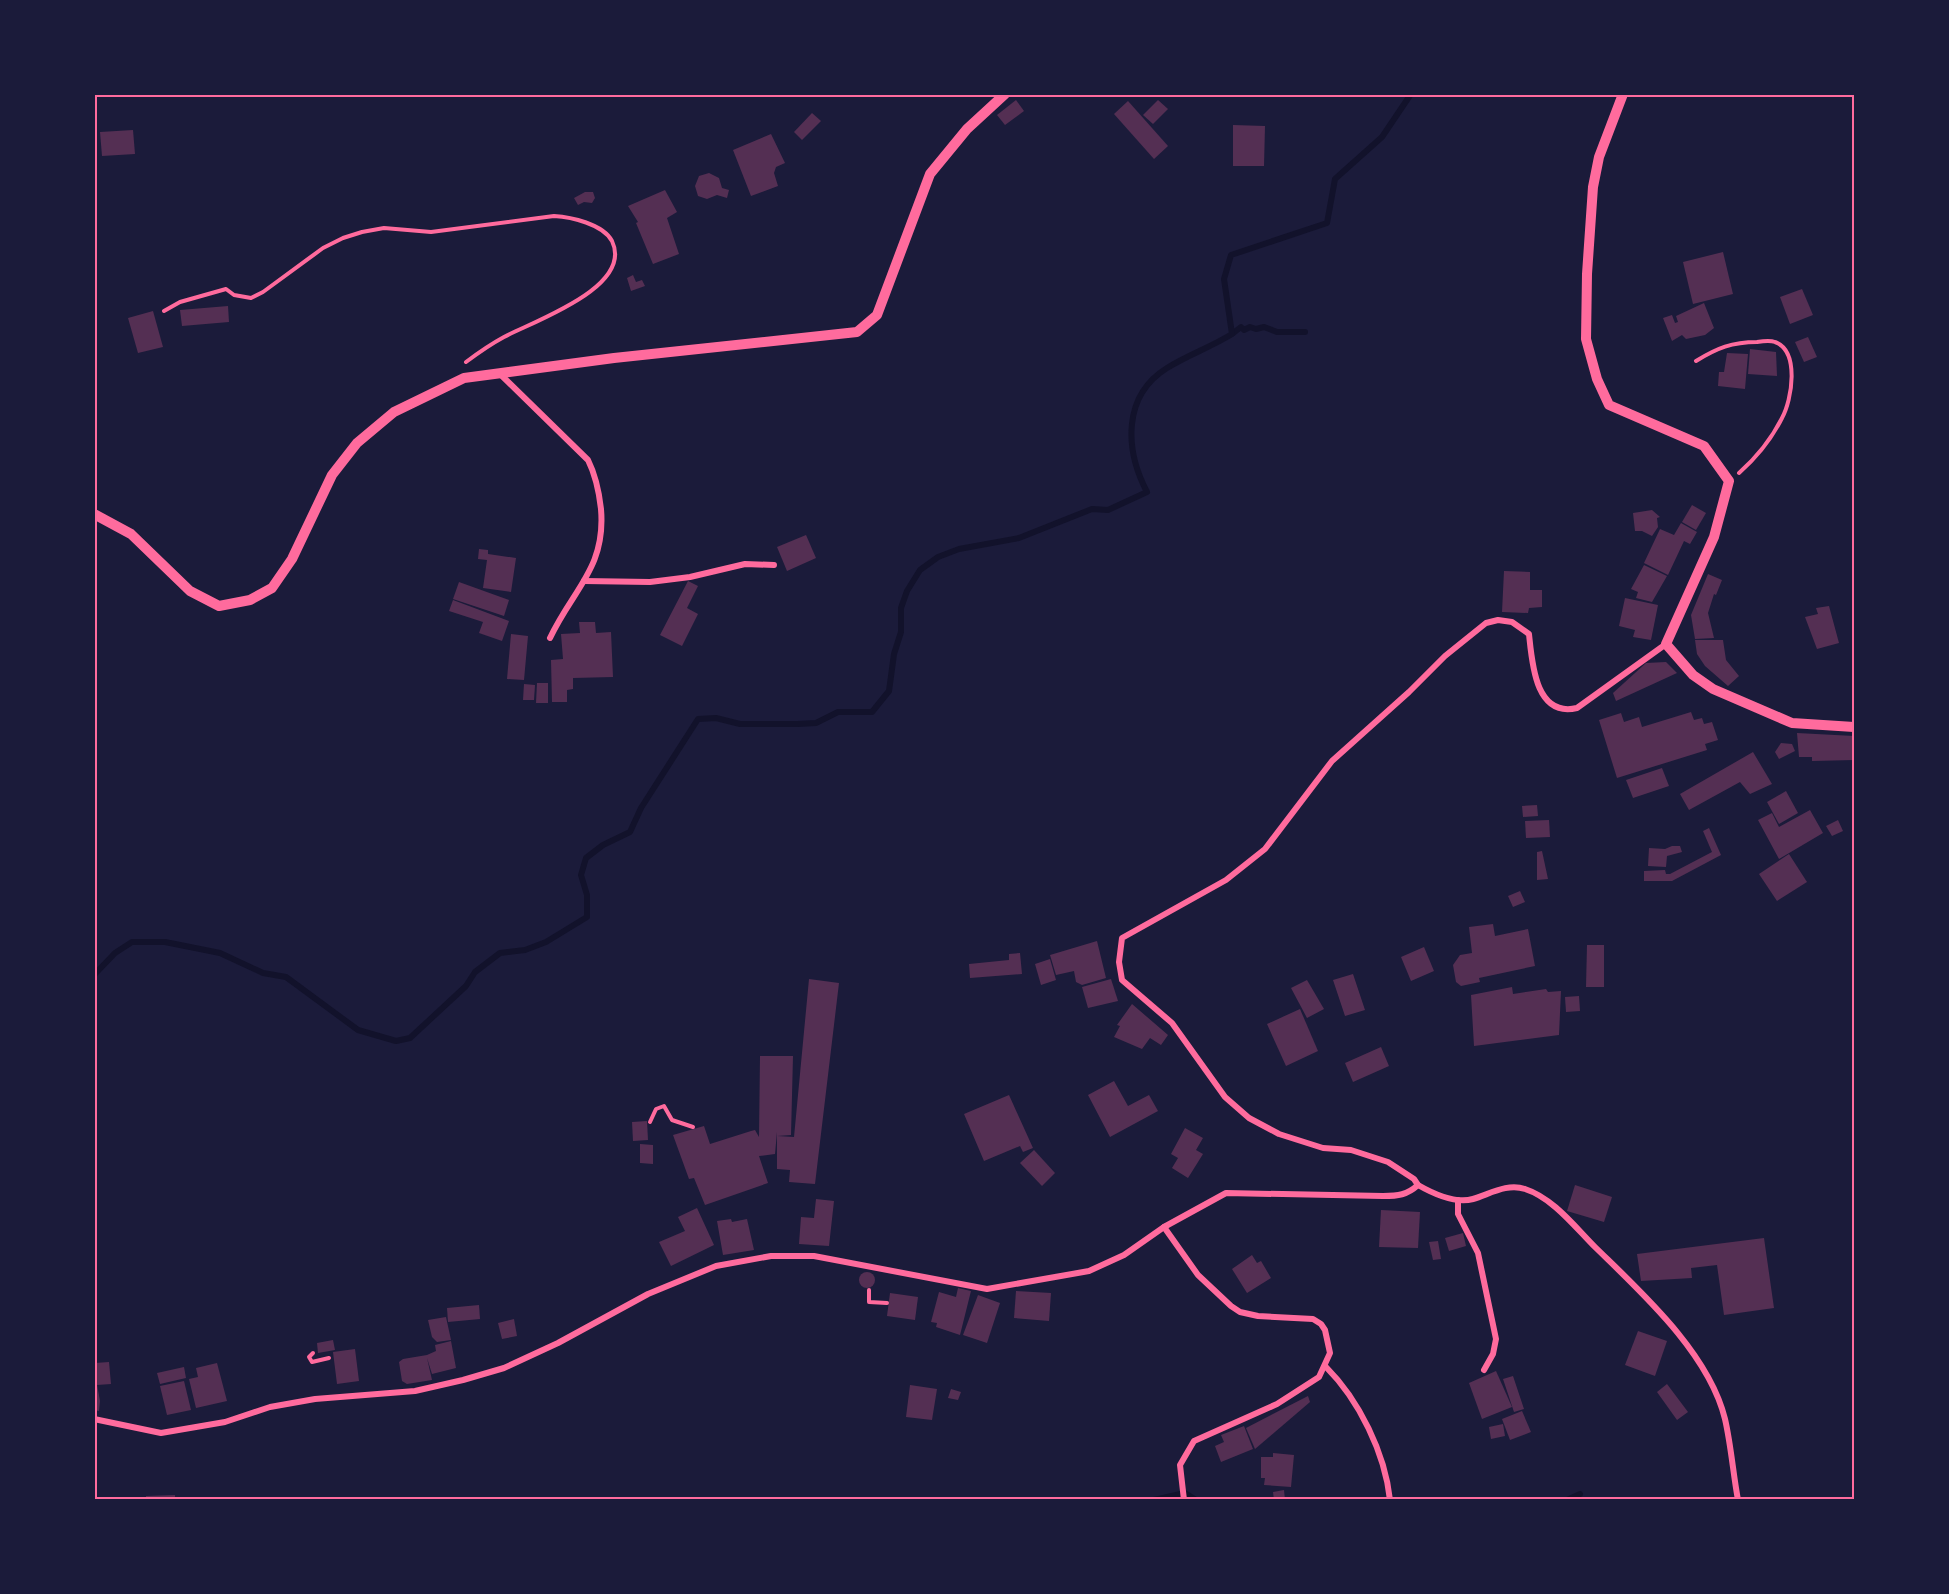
<svg xmlns="http://www.w3.org/2000/svg" width="1949" height="1594" font-family="'Noto Sans',sans-serif">
<style>
.lines{fill:none;stroke-linecap:round;stroke-linejoin:round}
.stream{stroke:#12122b;stroke-width:6}
.building{fill:#542f53}
.path{stroke:#ff6b9d;stroke-width:4}
.minor{stroke:#ff6b9d;stroke-width:6}
.tertiary{stroke:#ff6b9d;stroke-width:10}
.neatline{fill:none;stroke:#ff6b9d;stroke-width:2}
</style>
<rect width="100%" height="100%" fill="#1b1b3a"/>
<g class="lines">
<!-- stream -->
<g class="stream">
<polyline points="1232,334 1241,327 1244,330 1250,327 1256,329 1264,327 1277,332 1305,332"/>
<path d="M94,975L115,953L132,942H165L220,953L263,973L286,977L358,1030L396,1041L410,1038L466,986L475,972L500,953L525,950L546,942L587,917V895L581,875L586,858L603,845L630,832L641,808L698,719L716,718L740,724H798L816,723L838,712H872L889,691L894,654L901,632V608L907,591L920,570L938,557L959,549L1019,538L1092,509L1108,510L1147,492C1125,450 1122,396 1167,368C1188,355 1211,347 1232,334L1224,279L1231,255L1327,223L1335,179L1382,137L1411,94"/>
<polyline points="1154,1500 1185,1493 1196,1500"/>
<polyline points="1567,1500 1580,1494"/>
</g>
</g>
<!-- building -->
<g class="building">
<polygon points="1016,100 1024,111 1005,125 997,115"/>
<polygon points="1158,100 1168,109 1153,124 1143,115"/>
<polygon points="1128,101 1168,146 1154,159 1114,114"/>
<polygon points="812,113 821,121 802,140 794,132"/>
<polygon points="1233,125 1265,126 1264,166 1233,166"/>
<polygon points="133,130 135,154 102,156 100,132"/>
<polygon points="771,134 785,163 776,167 774,173 778,186 751,196 733,150"/>
<polygon points="709,173 719,178 722,188 729,190 727,198 717,195 707,199 698,196 695,186 699,176"/>
<polygon points="665,190 677,212 667,218 679,254 653,264 636,223 638,222 628,206"/>
<polygon points="585,192 593,192 595,198 592,203 584,202 578,205 574,198"/>
<polygon points="1723,252 1733,294 1693,304 1683,262"/>
<polygon points="633,275 636,282 642,280 645,286 631,291 627,278"/>
<polygon points="1802,289 1813,315 1790,324 1780,297"/>
<polygon points="1704,303 1714,328 1705,335 1686,339 1682,335 1672,341 1663,318 1672,315 1675,323 1678,322 1676,316"/>
<polygon points="228,306 229,322 182,326 180,310"/>
<polygon points="153,311 163,347 138,353 128,318"/>
<polygon points="1808,337 1817,357 1804,362 1795,342"/>
<polygon points="1750,349 1776,352 1777,376 1748,374"/>
<polygon points="1727,353 1748,354 1745,389 1718,386 1719,372 1724,372"/>
<polygon points="1692,505 1706,513 1696,530 1682,522"/>
<polygon points="1652,510 1660,517 1657,518 1658,527 1652,536 1642,531 1635,531 1633,513"/>
<polygon points="1681,523 1697,532 1690,544 1684,541 1668,575 1644,563 1660,529 1674,535"/>
<polygon points="806,535 816,558 787,571 777,547"/>
<polygon points="479,549 488,550 488,554 516,558 511,592 483,588 487,560 478,559"/>
<polygon points="1644,565 1667,576 1652,602 1636,598 1638,592 1631,589"/>
<polygon points="1504,571 1530,572 1530,590 1542,590 1542,607 1529,608 1528,613 1502,612"/>
<polygon points="1708,574 1722,580 1716,595 1714,594 1708,613 1714,638 1695,639 1691,615"/>
<polygon points="688,581 698,586 687,608 698,614 682,646 660,635"/>
<polygon points="459,582 509,600 504,616 453,599"/>
<polygon points="1625,598 1658,605 1651,640 1633,637 1635,630 1619,626"/>
<polygon points="453,600 509,621 502,641 479,633 483,622 449,611"/>
<polygon points="1829,606 1839,643 1817,649 1805,617 1818,614 1816,608"/>
<polygon points="579,622 595,622 596,633 611,632 613,677 573,678 573,689 567,690 567,702 552,702 551,660 563,659 561,634 580,633"/>
<polygon points="511,634 528,636 524,680 507,679"/>
<polygon points="1695,640 1723,640 1726,660 1739,676 1728,686 1705,666 1697,654"/>
<polygon points="1666,662 1677,673 1616,701 1613,693 1646,663"/>
<polygon points="537,683 548,683 548,703 536,703"/>
<polygon points="524,684 535,685 534,700 523,700"/>
<polygon points="1691,712 1694,720 1702,718 1704,724 1712,722 1718,740 1705,744 1707,750 1617,778 1599,720 1621,713 1624,722 1639,717 1642,727"/>
<polygon points="1797,733 1854,736 1854,760 1812,761 1812,757 1799,757"/>
<polygon points="1781,743 1792,744 1795,751 1779,759 1775,752"/>
<polygon points="1753,752 1772,784 1750,794 1740,782 1689,810 1680,794"/>
<polygon points="1662,768 1669,786 1633,798 1626,780"/>
<polygon points="1786,791 1798,813 1779,824 1767,802"/>
<polygon points="1537,805 1538,816 1523,817 1522,806"/>
<polygon points="1810,810 1823,833 1779,859 1758,820 1772,813 1779,827"/>
<polygon points="1549,820 1550,837 1526,838 1525,821"/>
<polygon points="1838,820 1843,831 1832,836 1826,826"/>
<polygon points="1709,828 1721,855 1672,881 1644,881 1644,871 1665,870 1666,874 1670,874 1712,852 1703,831"/>
<polygon points="1672,846 1680,846 1682,852 1667,856 1666,867 1648,866 1649,848 1665,849"/>
<polygon points="1542,851 1548,879 1537,880 1537,852"/>
<polygon points="1789,854 1807,882 1777,901 1759,874"/>
<polygon points="1520,891 1525,902 1513,907 1508,896"/>
<polygon points="1493,924 1495,936 1528,929 1535,966 1479,978 1480,982 1461,986 1456,982 1453,965 1460,955 1472,953 1469,927"/>
<polygon points="1097,941 1106,978 1082,985 1076,982 1074,971 1056,975 1050,955"/>
<polygon points="1587,945 1604,945 1604,987 1586,987"/>
<polygon points="1424,947 1434,971 1411,981 1401,957"/>
<polygon points="1020,953 1022,974 970,978 969,964 1009,960 1009,954"/>
<polygon points="1050,959 1056,980 1041,985 1035,964"/>
<polygon points="1353,974 1365,1010 1345,1016 1333,980"/>
<polygon points="809,979 839,983 815,1184 789,1182 790,1170 777,1169 777,1136 794,1137"/>
<polygon points="1111,979 1118,1001 1088,1008 1082,987"/>
<polygon points="1307,980 1324,1009 1307,1018 1291,988"/>
<polygon points="1512,987 1513,994 1546,989 1548,992 1561,991 1559,1035 1474,1046 1471,995"/>
<polygon points="1579,996 1580,1011 1566,1012 1565,997"/>
<polygon points="1132,1004 1168,1035 1161,1045 1150,1038 1142,1049 1114,1037 1120,1026 1117,1025"/>
<polygon points="1300,1009 1318,1051 1286,1066 1267,1024"/>
<polygon points="1381,1047 1389,1066 1353,1082 1345,1063"/>
<polygon points="760,1056 793,1056 791,1135 777,1136 777,1132 775,1154 759,1156 768,1183 705,1205 694,1178 689,1179 673,1135 704,1126 710,1144 751,1131 755,1130 759,1137"/>
<polygon points="1114,1081 1128,1106 1149,1095 1158,1111 1110,1137 1088,1095"/>
<polygon points="1009,1095 1033,1148 1023,1152 1020,1146 984,1161 964,1114"/>
<polygon points="647,1121 648,1140 633,1141 632,1122"/>
<polygon points="1185,1128 1203,1138 1196,1150 1203,1154 1188,1178 1172,1168 1178,1158 1171,1154"/>
<polygon points="640,1144 653,1145 653,1164 640,1163"/>
<polygon points="1034,1150 1055,1173 1042,1186 1020,1163"/>
<polygon points="1575,1185 1612,1197 1604,1222 1567,1211"/>
<polygon points="816,1199 834,1201 829,1246 799,1244 801,1217 814,1218"/>
<polygon points="697,1208 714,1245 671,1266 659,1242 685,1231 678,1217"/>
<polygon points="1381,1210 1420,1212 1418,1248 1379,1247"/>
<polygon points="731,1219 732,1222 747,1219 754,1250 723,1255 717,1221"/>
<polygon points="1463,1233 1466,1246 1449,1251 1445,1238"/>
<polygon points="1764,1238 1774,1308 1724,1315 1717,1265 1691,1268 1692,1278 1641,1281 1637,1254"/>
<polygon points="1438,1241 1441,1259 1433,1260 1429,1242"/>
<polygon points="1252,1255 1257,1263 1261,1261 1271,1278 1247,1293 1232,1269"/>
<circle cx="867" cy="1280" r="8"/>
<polygon points="958,1288 971,1291 960,1335 936,1327 937,1323 931,1322 939,1292 956,1297"/>
<polygon points="1016,1291 1051,1293 1049,1321 1014,1318"/>
<polygon points="890,1293 918,1297 915,1320 887,1316"/>
<polygon points="978,1295 1000,1303 987,1343 963,1335"/>
<polygon points="479,1305 480,1319 448,1322 447,1308"/>
<polygon points="446,1317 451,1340 437,1342 432,1337 428,1320"/>
<polygon points="514,1319 517,1336 502,1339 498,1323"/>
<polygon points="1638,1331 1667,1341 1655,1376 1625,1365"/>
<polygon points="333,1340 335,1350 318,1353 317,1343"/>
<polygon points="451,1341 456,1368 432,1374 427,1358 432,1380 407,1384 402,1381 399,1362 403,1359 427,1355 436,1351 435,1345"/>
<polygon points="355,1349 359,1381 337,1384 333,1352"/>
<polygon points="109,1362 111,1384 97,1385 95,1363"/>
<polygon points="217,1363 227,1401 196,1408 189,1379 198,1377 196,1368"/>
<polygon points="184,1367 186,1378 160,1384 157,1373"/>
<polygon points="1496,1371 1512,1407 1482,1419 1469,1383"/>
<polygon points="1513,1376 1524,1409 1514,1412 1503,1379"/>
<polygon points="96,1379 100,1401 99,1411 94,1410"/>
<polygon points="184,1381 191,1410 167,1415 160,1386"/>
<polygon points="1667,1384 1688,1412 1677,1420 1657,1392"/>
<polygon points="910,1385 937,1389 932,1420 906,1417"/>
<polygon points="951,1389 961,1392 958,1400 948,1398"/>
<polygon points="1308,1396 1310,1402 1255,1449 1246,1428"/>
<polygon points="1522,1411 1531,1432 1510,1440 1502,1419"/>
<polygon points="1503,1424 1505,1436 1491,1439 1489,1427"/>
<polygon points="1244,1426 1253,1449 1221,1462 1215,1446 1224,1442 1221,1435"/>
<polygon points="1273,1453 1294,1455 1291,1487 1264,1485 1265,1478 1261,1478 1261,1457 1273,1457"/>
<polygon points="1284,1490 1285,1500 1274,1500 1273,1492"/>
<polygon points="175,1495 175,1500 146,1500 146,1496"/>
</g>
<g class="lines">
<!-- path -->
<g class="path">
<path d="M164,311L180,302L226,289L234,295L251,298L263,292L323,248L343,238L362,232L384,228L431,232L554,216C571,217 603,224 612,241C634,287 534,321 504,337C491,344 478,353 466,362"/>
<path d="M1696,361C1717,348 1732,342 1757,342C1763,341 1770,340 1775,342C1800,351 1792,400 1782,418C1772,438 1756,458 1739,473"/>
<polyline points="650,1122 656,1109 664,1106 672,1120 693,1127"/>
<polyline points="869,1290 869,1302 887,1303"/>
<polyline points="313,1353 309,1357 312,1362 329,1358"/>
</g>
<!-- minor -->
<g class="minor">
<path d="M500,374L588,460C596,476 599,491 601,509C606,568 573,589 550,638"/>
<polyline points="584,581 650,582 690,577 745,564 774,565"/>
<path d="M1418,1185C1432,1193 1456,1204 1473,1199C1490,1194 1507,1183 1525,1189C1553,1198 1575,1227 1595,1247C1641,1292 1709,1353 1725,1419C1731,1445 1733,1473 1738,1500"/>
<polyline points="1458,1200 1458,1214 1478,1253 1496,1339 1493,1354 1484,1370"/>
<polyline points="1164,1227 1198,1275 1231,1306 1240,1312 1258,1316 1313,1319 1321,1324 1325,1330 1330,1353 1319,1377 1277,1404 1194,1441 1180,1465 1184,1500"/>
<path d="M1326,1367C1359,1400 1385,1453 1390,1500"/>
<path d="M94,1419L161,1433L225,1422L270,1407L315,1399L415,1391L463,1380L504,1368L558,1343L648,1294L716,1266L771,1256H814L987,1289L1089,1271L1124,1255L1164,1227L1226,1193L1383,1196C1398,1196 1407,1195 1418,1185L1414,1179L1388,1162L1351,1150L1323,1148L1279,1134L1249,1118L1225,1097L1172,1023L1122,980L1119,962L1122,938L1226,880L1265,849L1332,761L1409,692L1445,656L1486,623L1498,620L1512,622L1529,634C1532,662 1535,718 1577,708L1666,644"/>
</g>
<!-- tertiary -->
<g class="tertiary">
<polyline points="1623,94 1599,157 1593,187 1587,274 1586,339 1597,379 1609,405 1704,446 1729,481 1714,537 1666,644 1693,675 1713,689 1792,723 1854,727"/>
<polyline points="94,514 131,534 190,591 219,606 250,600 272,588 292,559 332,475 357,443 394,412 464,378 614,358 857,332 877,315 930,174 967,129 1005,94"/>
</g>
</g>
<!-- border -->
<rect width="1949" height="1594" fill="none" stroke="#1b1b3a" stroke-width="192"/>
<rect x="96" y="96" width="1757" height="1402" class="neatline"/>
</svg>
